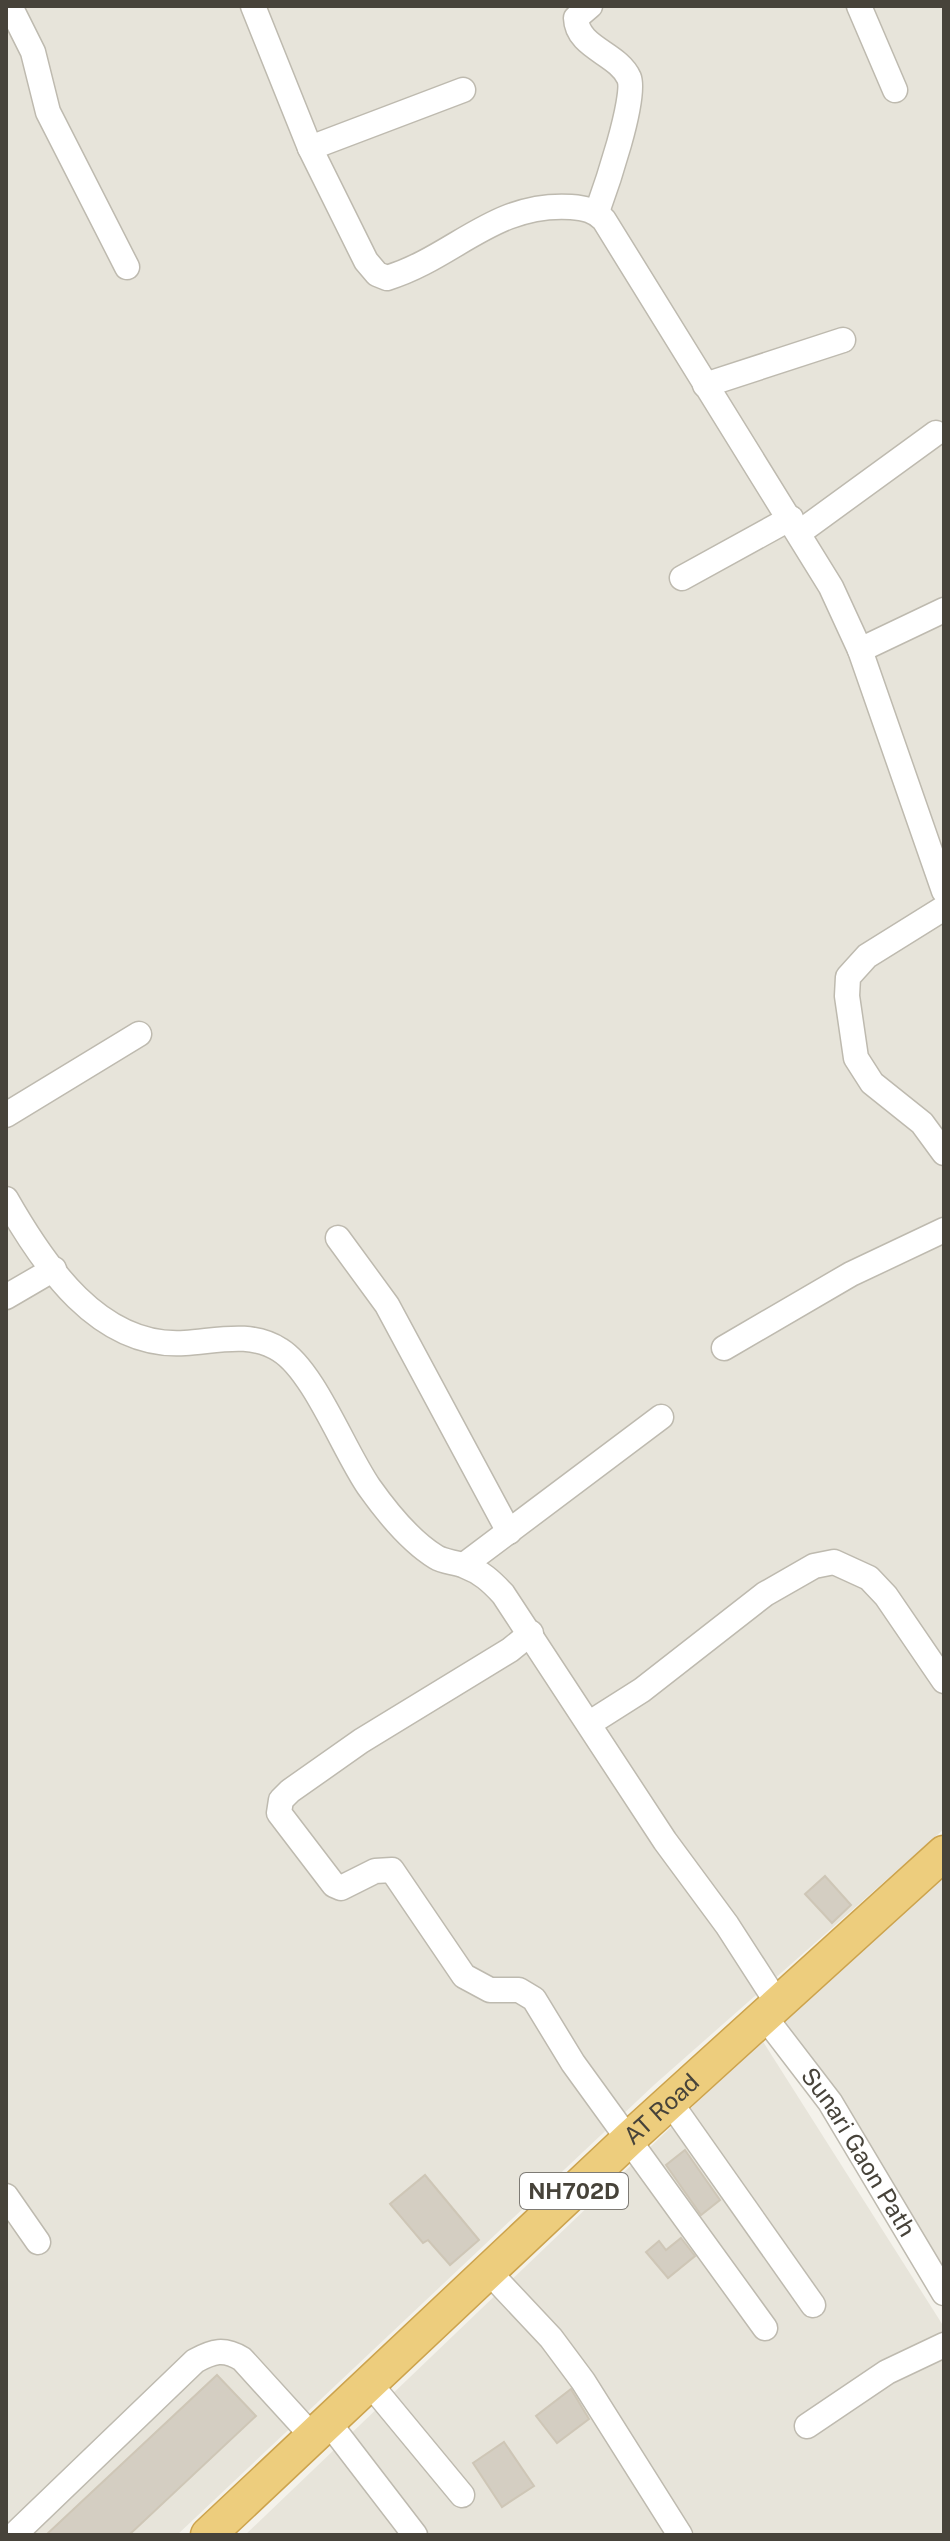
<svg xmlns="http://www.w3.org/2000/svg" width="950" height="2541" font-family="'Public Sans',sans-serif">
<style>
.residential{fill:#e7e4da}
.building{fill:#d4cec2;stroke:#cec6b6;stroke-width:2}
.lines{fill:none;stroke-linecap:round;stroke-linejoin:round}
.minor-casing{stroke:#bebaaf;stroke-width:27}
.highway-casing{stroke:#cca34d;stroke-width:37}
.minor{stroke:#fff;stroke-width:24}
.highway{stroke:#edcd7d;stroke-width:34}
.labels{text-anchor:middle;stroke-width:6;stroke-linejoin:round;paint-order:stroke}
.shield{fill:#fff;stroke:#7e7b75;stroke-width:2}
.shield-label{font-size:22px;font-weight:bold;fill:#47433a}
.street-label{font-size:24px;fill:#47433a;stroke:#fff}
</style>
<rect width="100%" height="100%" fill="#f4f2eb"/>
<!-- residential -->
<g class="residential">
<polygon points="6,6 944,6 944,1829 654,2085 177,2535 6,2535"/>
<polygon points="944,1875 944,2294 781,2022"/>
<polygon points="762,2040 944,2327 944,2535 245,2535"/>
</g>
<!-- building -->
<g class="building">
<polygon points="825,1876 851,1905 832,1923 805,1894"/>
<polygon points="685,2150 720,2200 701,2215 666,2165"/>
<polygon points="425,2175 479,2240 450,2265 428,2240 423,2243 390,2204"/>
<polygon points="681,2238 695,2256 668,2278 646,2252 659,2241 666,2250"/>
<polygon points="217,2375 256,2416 129,2535 46,2535"/>
<polygon points="571,2389 589,2419 557,2443 536,2416"/>
<polygon points="504,2442 534,2486 502,2507 473,2463"/>
</g>
<g class="lines">
<!-- minor casing -->
<g class="minor-casing">
<g id="minor">
<polyline points="10,6 33,52 48,112 127,267"/>
<path d="M253,6L310,148L366,261L377,274L387,278C455,257 494,202 571,207C584,208 595,210 604,220L831,587L860,650L944,891"/>
<path d="M590,6L576,18C577,48 618,53 629,78C637,97 605,190 597,212"/>
<polyline points="859,6 895,90"/>
<polyline points="310,148 463,90"/>
<polyline points="705,385 843,340"/>
<polyline points="800,532 936,433"/>
<polyline points="682,578 791,518"/>
<polyline points="860,650 944,610"/>
<polyline points="944,908 867,956 848,977 847,996 856,1058 872,1083 922,1123 944,1153"/>
<polyline points="6,1115 139,1034"/>
<path d="M6,1199C43,1264 99,1349 185,1343C217,1341 251,1331 280,1350C314,1371 344,1451 369,1487C386,1511 410,1541 436,1557C444,1562 455,1562 465,1566C481,1572 491,1581 503,1594L665,1841L727,1925L778,2004"/>
<polyline points="338,1238 387,1305 509,1532"/>
<polyline points="6,1297 54,1269"/>
<polyline points="724,1348 851,1274 944,1230"/>
<polyline points="464,1565 661,1417"/>
<polyline points="531,1633 510,1650 361,1741 290,1791 281,1800 279,1813 334,1885 341,1888 375,1871 392,1870 464,1976 490,1990 519,1990 534,1999 573,2063 765,2328"/>
<polyline points="590,1723 642,1690 765,1594 814,1566 834,1562 869,1578 886,1596 944,1681"/>
<path id="s1" d="M764,2016L830,2102L944,2293"/>
<polyline points="670,2102 813,2305"/>
<polyline points="6,2196 38,2242"/>
<polyline points="489,2272 551,2338 583,2381 680,2535"/>
<polyline points="371,2385 462,2495"/>
<polyline points="329,2423 415,2535"/>
<polyline points="807,2426 887,2372 944,2345"/>
<path d="M14,2535L195,2361C213,2351 224,2348 242,2359L314,2438"/>
</g>
</g>
<!-- highway casing -->
<g class="highway-casing">
<g id="highway">
<path id="s2" d="M208,2535L630,2138L944,1853"/>
</g>
</g>
<!-- minor -->
<use href="#minor" class="minor"/>
<!-- highway -->
<use href="#highway" class="highway"/>
</g>
<g class="labels">
<!-- shield labels -->
<rect class="shield" x="520" y="2173" width="108" height="36" rx="6"/>
<g class="shield-label">
<text x="574" y="2199">NH702D</text>
</g>
<!-- street labels -->
<g class="street-label">
<text dy="8" stroke="none"><textPath href="#s2" startOffset="622">AT Road</textPath></text>
<text dy="8" stroke="none"><textPath href="#s1" startOffset="166">Sunari Gaon Path</textPath></text>
</g>
</g>
<!-- border -->
<rect width="950" height="2541" fill="none" stroke="#47433a" stroke-width="16"/>
</svg>
